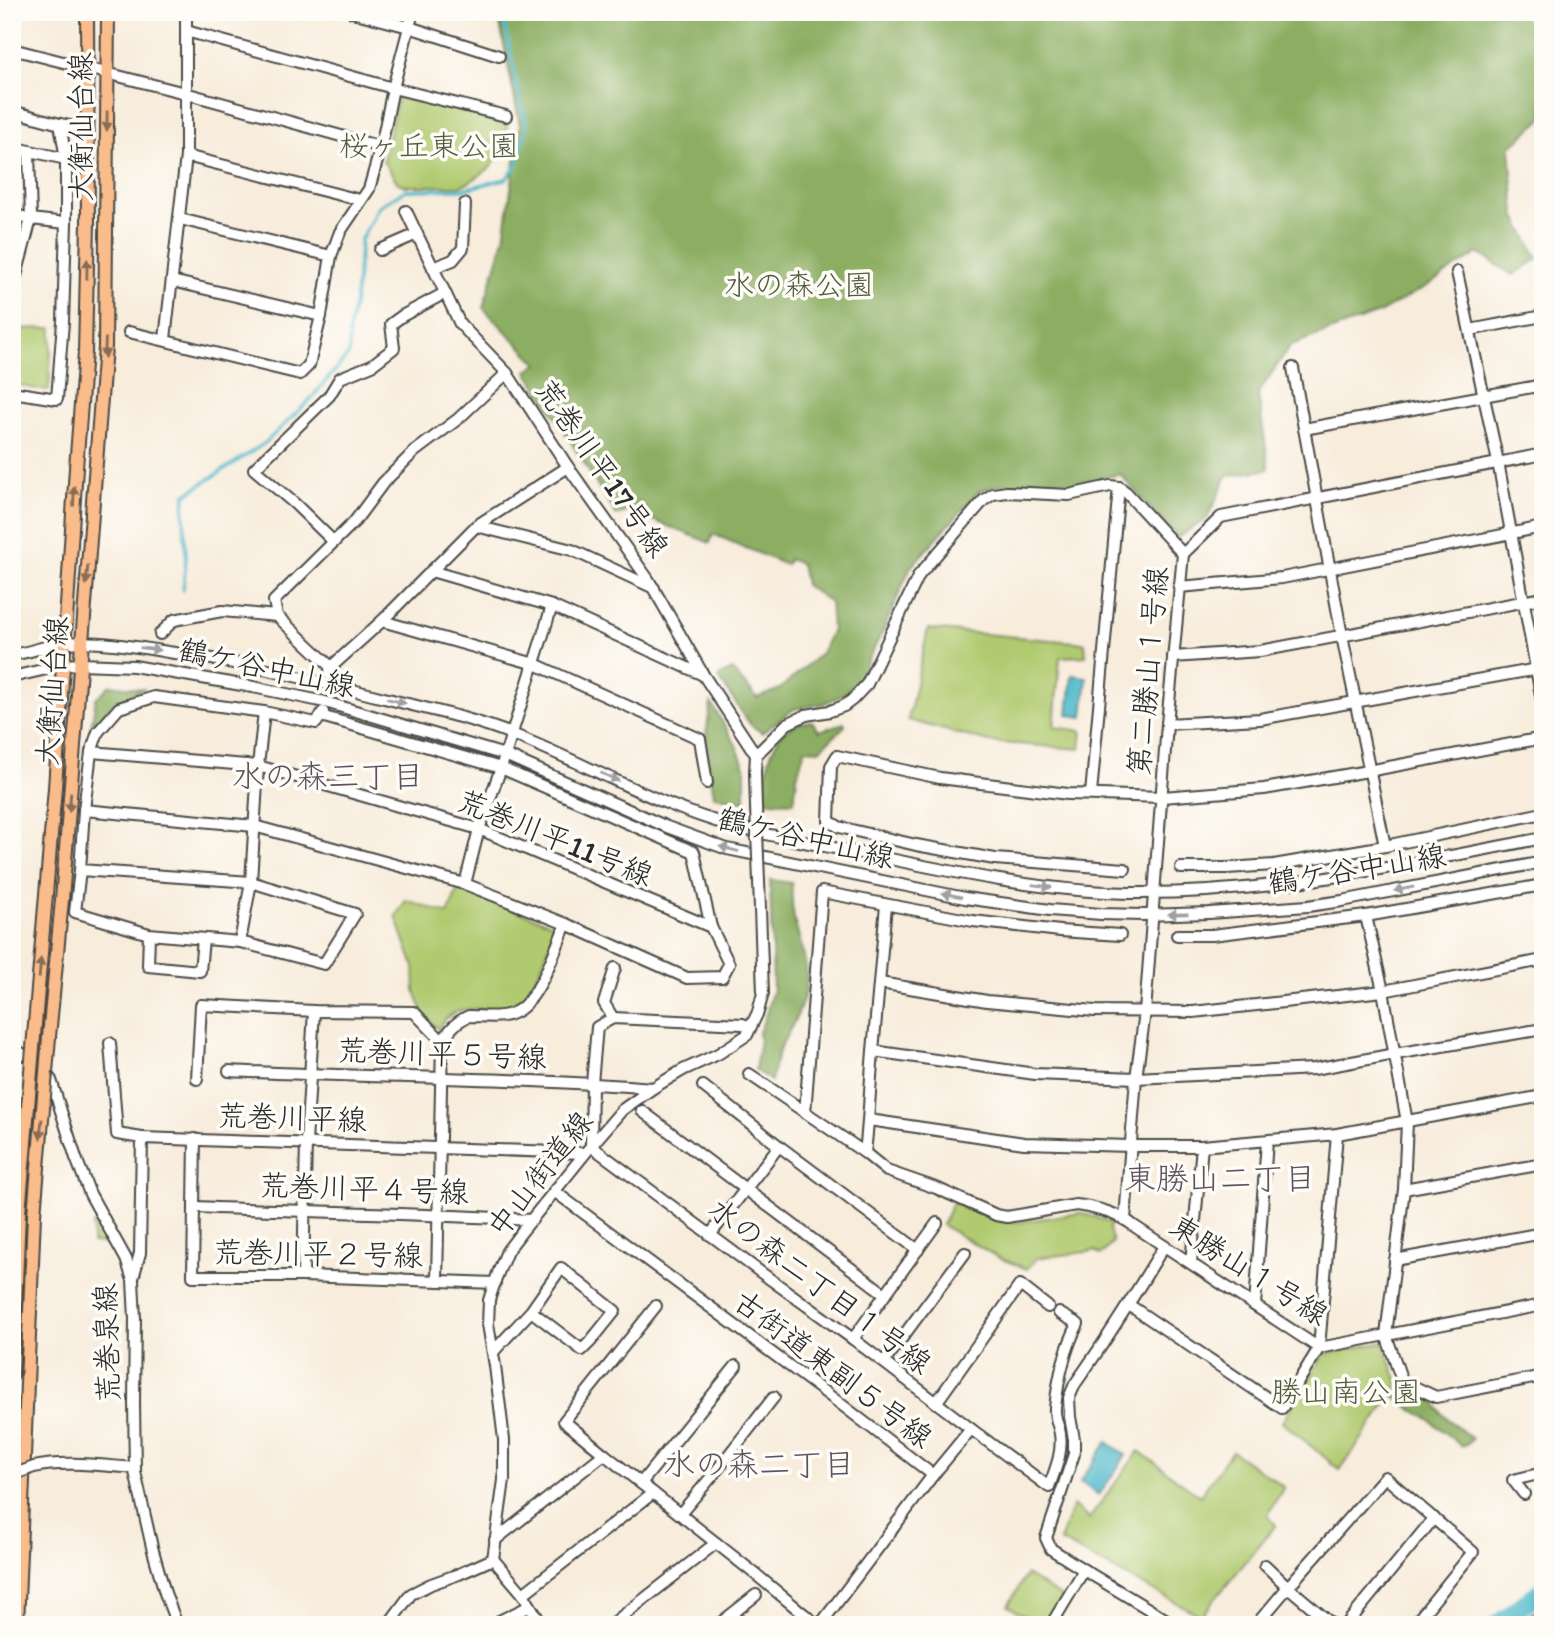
<svg xmlns="http://www.w3.org/2000/svg" width="1555" height="1637" font-family="Itim,'Klee One',sans-serif">
<style>
.green{fill:#b0ca6f;stroke:#6e7a4d;stroke-width:2}
.forest{fill:#8cae62;stroke:#5c6c46;stroke-width:2}
.water{fill:#4fb9cb;stroke:#3d727b;stroke-width:2}
.lines{fill:none;stroke-linecap:round;stroke-linejoin:round}
.stream{stroke:#4fb9cb;stroke-width:3.5}
.river{stroke:#4fb9cb;stroke-width:19}
.minor-casing{stroke:#4a4845;stroke-width:14}
.major-casing{stroke:#4a4845;stroke-width:16}
.minor{stroke:#fff;stroke-width:10}
.major{stroke:#f9bc8a;stroke-width:12}
.minor-bridge-casing{stroke:#4a4845;stroke-width:14;stroke-linecap:butt}
.major-bridge-casing{stroke:#4a4845;stroke-width:16;stroke-linecap:butt}
.minor-bridge{stroke:#fff;stroke-width:10}
.major-bridge{stroke:#f9bc8a;stroke-width:12}
.oneway{fill:#886c56}
.oneway2{fill:#a0a0a0}
.labels{text-anchor:middle;stroke-width:7;stroke-linejoin:round;paint-order:stroke}
.street-label{font-size:30px;fill:#2b2b2b;stroke:#fdfcf7}
.park-label{font-size:30px;fill:#535b3f;stroke:#fdfcf7}
.neighbourhood-label{font-size:32px;fill:#5e525e;stroke:#fdfcf7}
</style>
<rect width="100%" height="100%" fill="#fdfcf7"/>
<filter id="ink" filterUnits="userSpaceOnUse"><feTurbulence type="fractalNoise" baseFrequency=".0143" numOctaves="2"/><feDisplacementMap in="SourceGraphic" scale="14" xChannelSelector="R" yChannelSelector="G"/><feConvolveMatrix kernelMatrix="1 2 1 2 8 2 1 2 1" color-interpolation-filters="sRGB"/></filter>
<filter id="wash" filterUnits="userSpaceOnUse"><feTurbulence type="fractalNoise" baseFrequency=".00686" numOctaves="4" result="noise"/><feDisplacementMap in="SourceGraphic" scale="28" xChannelSelector="R" yChannelSelector="G"/><feGaussianBlur stdDeviation="1.57" result="paint"/><feColorMatrix in="noise" values="0 0 0 0 0 0 0 0 0 0 0 0 0 0 0 0 0 1.4 0 .05"/><feComposite in="paint" operator="in"/></filter>
<g filter="url(#wash)">
<rect width="100%" height="100%" fill="#f8ecdb"/>
<!-- green -->
<g class="green">
<polygon points="398,95 508,121 502,150 490,168 470,182 461,186 406,186 398,183 383,161"/>
<polygon points="52,328 49,390 35,389 12,383 12,329"/>
<polygon points="928,629 1085,643 1086,656 1060,657 1054,727 1082,731 1080,749 989,742 908,720"/>
<path d="M458,889L553,924L555,928C550,947 532,995 516,1004C487,1020 460,993 438,1029L424,1015L415,991L414,967L396,916L406,900L448,914Z"/>
<polygon points="953,1202 1002,1222 1019,1222 1080,1213 1111,1222 1109,1230 1113,1242 1101,1255 1095,1251 1037,1258 1027,1269 999,1258 942,1225"/>
<polygon points="93,1224 97,1225 109,1244 92,1243"/>
<polygon points="1383,1342 1399,1385 1340,1470 1282,1422 1324,1354"/>
<polygon points="1139,1451 1200,1496 1232,1451 1284,1487 1268,1514 1276,1525 1201,1616 1060,1541 1073,1505 1089,1519"/>
<polygon points="1026,1575 1064,1598 1048,1625 1040,1625 1008,1606"/>
</g>
<!-- forest -->
<g class="forest">
<polygon points="494,12 1543,12 1543,118 1510,147 1515,215 1538,259 1513,275 1478,253 1427,286 1379,313 1291,345 1258,393 1269,469 1227,476 1207,519 1177,538 1120,474 1066,486 1003,484 979,491 910,568 884,629 858,680 841,696 822,704 794,709 762,733 750,724 718,677 732,670 757,698 780,689 821,653 832,630 830,602 805,585 801,564 789,559 786,565 713,534 710,543 650,519 639,503 623,513 616,515 527,371 538,364 483,308 504,239 520,126 499,19"/>
<polygon points="110,685 143,689 112,704 93,729 91,727 96,698"/>
<polygon points="711,703 736,745 745,767 745,802 714,796 705,740"/>
<path d="M812,721L819,731L844,723L845,726L819,750L805,749L797,776L794,802L763,801C765,775 768,737 795,725C800,722 807,722 812,721Z"/>
<path d="M770,880L792,883C791,901 793,920 799,937C803,952 807,963 807,979C805,1004 794,1023 782,1044C776,1056 774,1069 771,1081L755,1070L760,1040L758,1035L765,1017L773,989Z"/>
<polygon points="1405,1385 1433,1400 1442,1414 1472,1439 1468,1444 1461,1446 1430,1420 1402,1403 1395,1396"/>
<polygon points="1543,1606 1543,1625 1515,1625"/>
</g>
<!-- water -->
<g class="water">
<polygon points="1072,675 1087,677 1083,717 1068,715"/>
<polygon points="1107,1442 1126,1455 1099,1495 1080,1482"/>
</g>
<g class="lines">
<!-- stream -->
<polyline class="stream" points="183,590 186,557 184,514 185,495 265,443 308,402 349,354 349,329 355,300 361,239 379,206 406,190 464,189 506,179 517,165 527,125 518,90 503,16 500,12"/>
<!-- river -->
<polyline class="river" points="1497,1625 1543,1589"/>
</g>
</g>
<g filter="url(#ink)">
<g class="lines">
<!-- minor casing -->
<g class="minor-casing">
<g id="minor">
<polyline points="352,12 409,27 499,56"/>
<polyline points="186,31 393,88 506,116"/>
<polyline points="12,49 185,93 381,147 393,88 413,12"/>
<polyline points="12,111 60,124 86,129"/>
<polyline points="12,147 66,159"/>
<polyline points="186,156 360,200"/>
<polyline points="406,211 460,324 507,373 568,467 648,579 704,676 756,755"/>
<polyline points="12,214 31,219 66,223"/>
<polyline points="180,219 331,256 340,232 369,189 381,147"/>
<polyline points="380,250 417,234"/>
<polyline points="433,268 453,260 463,248 465,204"/>
<polyline points="1457,272 1498,462 1543,706"/>
<polyline points="172,281 321,316"/>
<polyline points="12,291 31,219 29,152"/>
<polyline points="1470,330 1543,316"/>
<polyline points="129,332 300,374 309,365 321,316 331,256"/>
<polyline points="165,339 186,156 186,12"/>
<polyline points="1293,368 1342,636 1385,846"/>
<polyline points="12,392 57,399 63,322 66,223 66,159 60,124"/>
<polyline points="1304,429 1543,385"/>
<polyline points="476,526 572,550 654,588"/>
<polyline points="334,542 295,504 254,469 329,396 340,378 372,365 394,348 391,324 402,316 445,293"/>
<polyline points="1183,554 1221,517 1543,454"/>
<polyline points="431,571 552,606 703,675"/>
<polyline points="1179,587 1282,578 1543,527"/>
<polyline points="382,621 535,664 700,739 707,783"/>
<polyline points="160,634 174,620 222,611 277,616"/>
<path d="M12,655C30,652 48,645 66,643C97,640 138,647 168,652C241,662 313,680 384,698C427,709 472,718 514,735C587,764 656,805 732,826C777,838 825,846 871,855C956,873 1042,891 1129,893C1270,895 1405,865 1543,838"/>
<polyline points="1173,657 1260,651 1543,598"/>
<polyline points="331,667 277,616 274,601 355,521 383,483 414,452 458,419 507,373"/>
<polyline points="329,674 331,667 382,621 476,526 568,467"/>
<polyline points="12,677 64,665 80,664 134,666 253,687 325,702 505,755 667,827 727,849 965,898 1050,910 1101,914 1143,915 1209,913 1308,906 1342,901 1543,862"/>
<polyline points="1167,724 1260,719 1543,668"/>
<polyline points="91,752 258,766 479,829 711,927"/>
<polyline points="1091,794 1119,487"/>
<polyline points="756,807 755,772 756,755 787,724 806,715 830,711 844,706 852,700 867,684 919,575 984,500 993,494 1007,492 1069,495 1110,486 1119,487 1126,492 1183,554 1167,724 1145,1012 1136,1078 1125,1219"/>
<polyline points="84,810 91,752 98,732 119,708 154,697 264,712 316,723 321,716 323,712"/>
<polyline points="1181,868 1227,868 1274,865 1385,846 1543,813"/>
<polyline points="1125,869 995,859 916,845 839,827 829,821 831,766 837,756 940,778 1068,794 1162,797 1264,789 1368,771 1543,738"/>
<polyline points="80,870 75,912 149,934 240,942 324,964 355,914 251,882 80,870 84,810 254,826 465,884 566,924 687,978 722,977 729,964 711,927 694,852 501,768 321,716"/>
<polyline points="465,884 479,829 501,768 552,606"/>
<polyline points="1366,916 1383,991 1407,1122 1404,1189 1386,1335 1402,1381 1436,1397 1543,1376"/>
<polyline points="149,934 148,966 200,971 203,939"/>
<polyline points="1177,935 1212,935 1366,916 1543,885"/>
<polyline points="240,942 251,882 258,766 264,712"/>
<polyline points="880,983 987,1001 1095,1011 1193,1012 1383,991 1543,960"/>
<polyline points="613,1018 604,1003 615,968"/>
<polyline points="750,1028 743,1024 613,1018 597,1027 592,1083 591,1146 763,1274 853,1339 971,1429 933,1475"/>
<path d="M442,1041C449,1031 456,1021 469,1016C482,1016 501,1019 513,1013C539,1003 555,949 566,924"/>
<polyline points="110,1043 117,1134 142,1138"/>
<polyline points="12,1048 37,1062 51,1080 76,1158 90,1194 126,1259 133,1280 135,1319 134,1402 135,1472 152,1547 165,1593 177,1625"/>
<polyline points="873,1051 1035,1074 1136,1078 1314,1069 1395,1054 1543,1029"/>
<path d="M229,1071C371,1078 512,1077 653,1088"/>
<path d="M749,1074L865,1153L887,1171L936,1188L996,1215L1007,1217L1076,1205C1095,1207 1120,1214 1134,1226L1319,1348L1543,1305"/>
<polyline points="197,1079 201,1005 314,1011 414,1012 442,1041"/>
<polyline points="703,1086 779,1146 918,1250"/>
<polyline points="642,1111 885,1294"/>
<polyline points="805,1113 822,892 973,921 1060,931 1120,935"/>
<polyline points="869,1120 1024,1143 1131,1146 1202,1146 1337,1134 1543,1096"/>
<polyline points="195,1139 193,1276 303,1276 495,1283"/>
<path d="M865,1153C869,1119 870,1085 873,1051C877,1002 882,954 886,905"/>
<polyline points="1404,1189 1543,1164"/>
<polyline points="554,1191 842,1405 933,1475 820,1625"/>
<path d="M194,1207C306,1212 419,1213 532,1220"/>
<polyline points="710,1235 779,1146"/>
<polyline points="1395,1260 1543,1233"/>
<polyline points="1191,1263 1202,1146"/>
<polyline points="303,1276 306,1143 314,1011"/>
<polyline points="133,1278 140,1253 142,1138 585,1153"/>
<polyline points="437,1280 442,1041"/>
<polyline points="1129,1305 1282,1408 1319,1348 1337,1134"/>
<polyline points="1255,1305 1267,1141"/>
<polyline points="853,1339 937,1223"/>
<polyline points="493,1352 531,1311 582,1350 590,1342 615,1311 561,1268 531,1311"/>
<polyline points="884,1362 965,1253"/>
<polyline points="936,1403 1020,1285 1048,1307"/>
<path d="M971,1429L1049,1487C1055,1470 1063,1453 1060,1434C1059,1426 1054,1417 1055,1408C1058,1380 1065,1349 1078,1324L1059,1313"/>
<polyline points="604,1454 564,1421 656,1306"/>
<path d="M34,1467C65,1460 104,1466 135,1468"/>
<polyline points="641,1483 736,1366"/>
<polyline points="1524,1494 1513,1480 1543,1473"/>
<polyline points="680,1514 713,1475 774,1397"/>
<polyline points="495,1540 604,1454 759,1577 817,1625"/>
<polyline points="493,1559 523,1594 542,1625"/>
<polyline points="1265,1565 1288,1587 1385,1477 1473,1552 1414,1625"/>
<polyline points="1084,1570 1175,1625"/>
<polyline points="523,1594 653,1493"/>
<polyline points="388,1625 411,1594 431,1584 459,1574 493,1559 504,1480 504,1440 495,1366 488,1324 489,1300 498,1273 507,1251 523,1230 591,1146 622,1110 653,1088 683,1070 718,1054 747,1035 758,1012 763,993 759,881"/>
<polyline points="491,1625 530,1606"/>
<polyline points="611,1625 716,1543"/>
<polyline points="718,1625 756,1595"/>
<polyline points="793,1625 805,1615"/>
<path d="M1051,1625L1084,1570L1051,1549L1046,1538L1074,1454V1439L1070,1417L1069,1398L1075,1384C1107,1339 1136,1293 1164,1246"/>
<polyline points="1256,1625 1288,1587 1333,1625"/>
<polyline points="1346,1625 1434,1518"/>
</g>
</g>
<!-- major casing -->
<g class="major-casing">
<g id="major">
<polyline points="34,1036 55,788 76,468 85,352 88,224 87,12"/>
<polyline points="49,1037 62,900 105,347 108,12"/>
<polyline points="12,1374 19,1213"/>
<polyline points="17,1625 34,1215"/>
</g>
</g>
<!-- minor -->
<use href="#minor" class="minor"/>
<!-- major -->
<use href="#major" class="major"/>
<!-- minor-bridge casing -->
<g class="minor-bridge-casing">
<g id="minor-bridge">
<polyline points="756,807 759,881"/>
<polyline points="12,1475 34,1467"/>
</g>
</g>
<!-- major-bridge casing -->
<g class="major-bridge-casing">
<g id="major-bridge">
<polyline points="19,1213 34,1036"/>
<polyline points="34,1215 49,1037"/>
</g>
</g>
<!-- minor-bridge -->
<use href="#minor-bridge" class="minor-bridge"/>
<!-- major-bridge -->
<use href="#major-bridge" class="major-bridge"/>
</g>
<!-- one-way arrows -->
<defs><path id="oneway-solid" d="M-6-.8H1V-3.2L6.5 0L1 3.2V.8H-6Z" transform="scale(1.75)"/></defs>
<g class="oneway">
<use href="#oneway-solid" transform="translate(107 121) rotate(91)"/>
<use href="#oneway-solid" transform="translate(87 269) rotate(-89)"/>
<use href="#oneway-solid" transform="translate(105 348) rotate(93)"/>
<use href="#oneway-solid" transform="translate(74 496) rotate(-87)"/>
<use href="#oneway-solid" transform="translate(87 575) rotate(95)"/>
<use href="#oneway-solid" transform="translate(70 802) rotate(95)"/>
<use href="#oneway-solid" transform="translate(40 968) rotate(-85)"/>
<use href="#oneway-solid" transform="translate(41 1129) rotate(95)"/>
</g>
<g class="oneway2">
<use href="#oneway-solid" transform="translate(150 649) rotate(7)"/>
<use href="#oneway-solid" transform="translate(396 701) rotate(14)"/>
<use href="#oneway-solid" transform="translate(610 777) rotate(24)"/>
<use href="#oneway-solid" transform="translate(729 849) rotate(-165)"/>
<use href="#oneway-solid" transform="translate(1042 886) rotate(7)"/>
<use href="#oneway-solid" transform="translate(1404 889) rotate(169)"/>
<use href="#oneway-solid" transform="translate(952 895) rotate(-168)"/>
<use href="#oneway-solid" transform="translate(1178 914) rotate(179)"/>
</g>
</g>
<g class="labels">
<!-- street labels -->
<g class="street-label">
<text transform="translate(81 127) rotate(-90)" y="10">大衡仙台線</text>
<text transform="translate(602 468) rotate(55)" y="10">荒巻川平17号線</text>
<text transform="translate(267 668) rotate(12)" y="10">鶴ケ谷中山線</text>
<text transform="translate(1148 671) rotate(-85)" y="10">第二勝山１号線</text>
<text transform="translate(52 691) rotate(-86)" y="10">大衡仙台線</text>
<text transform="translate(555 838) rotate(22)" y="10">荒巻川平11号線</text>
<text transform="translate(806 838) rotate(13)" y="10">鶴ケ谷中山線</text>
<text transform="translate(1357 869) rotate(-9)" y="10">鶴ケ谷中山線</text>
<text transform="translate(442 1054) rotate(2)" y="10">荒巻川平５号線</text>
<text transform="translate(292 1118) rotate(2)" y="10">荒巻川平線</text>
<text transform="translate(540 1174) rotate(-52)" y="10">中山街道線</text>
<text transform="translate(364 1189) rotate(2)" y="10">荒巻川平４号線</text>
<text transform="translate(318 1254) rotate(1)" y="10">荒巻川平２号線</text>
<text transform="translate(1249 1270) rotate(32)" y="10">東勝山１号線</text>
<text transform="translate(820 1286) rotate(37)" y="10">水の森二丁目１号線</text>
<text transform="translate(107 1343) rotate(-92)" y="10">荒巻泉線</text>
<text transform="translate(833 1369) rotate(37)" y="10">古街道東副５号線</text>
</g>
<!-- park labels -->
<g class="park-label">
<text x="429" y="156">桜ヶ丘東公園</text>
<text x="799" y="295">水の森公園</text>
<text x="1346" y="1402">勝山南公園</text>
</g>
<!-- neighbourhood labels -->
<g class="neighbourhood-label">
<text x="328" y="787">水の森三丁目</text>
<text x="1220" y="1189">東勝山二丁目</text>
<text x="759" y="1475">水の森二丁目</text>
</g>
</g>
<!-- margin -->
<rect width="1555" height="1637" fill="none" stroke="#fdfcf7" stroke-width="42"/>
</svg>
